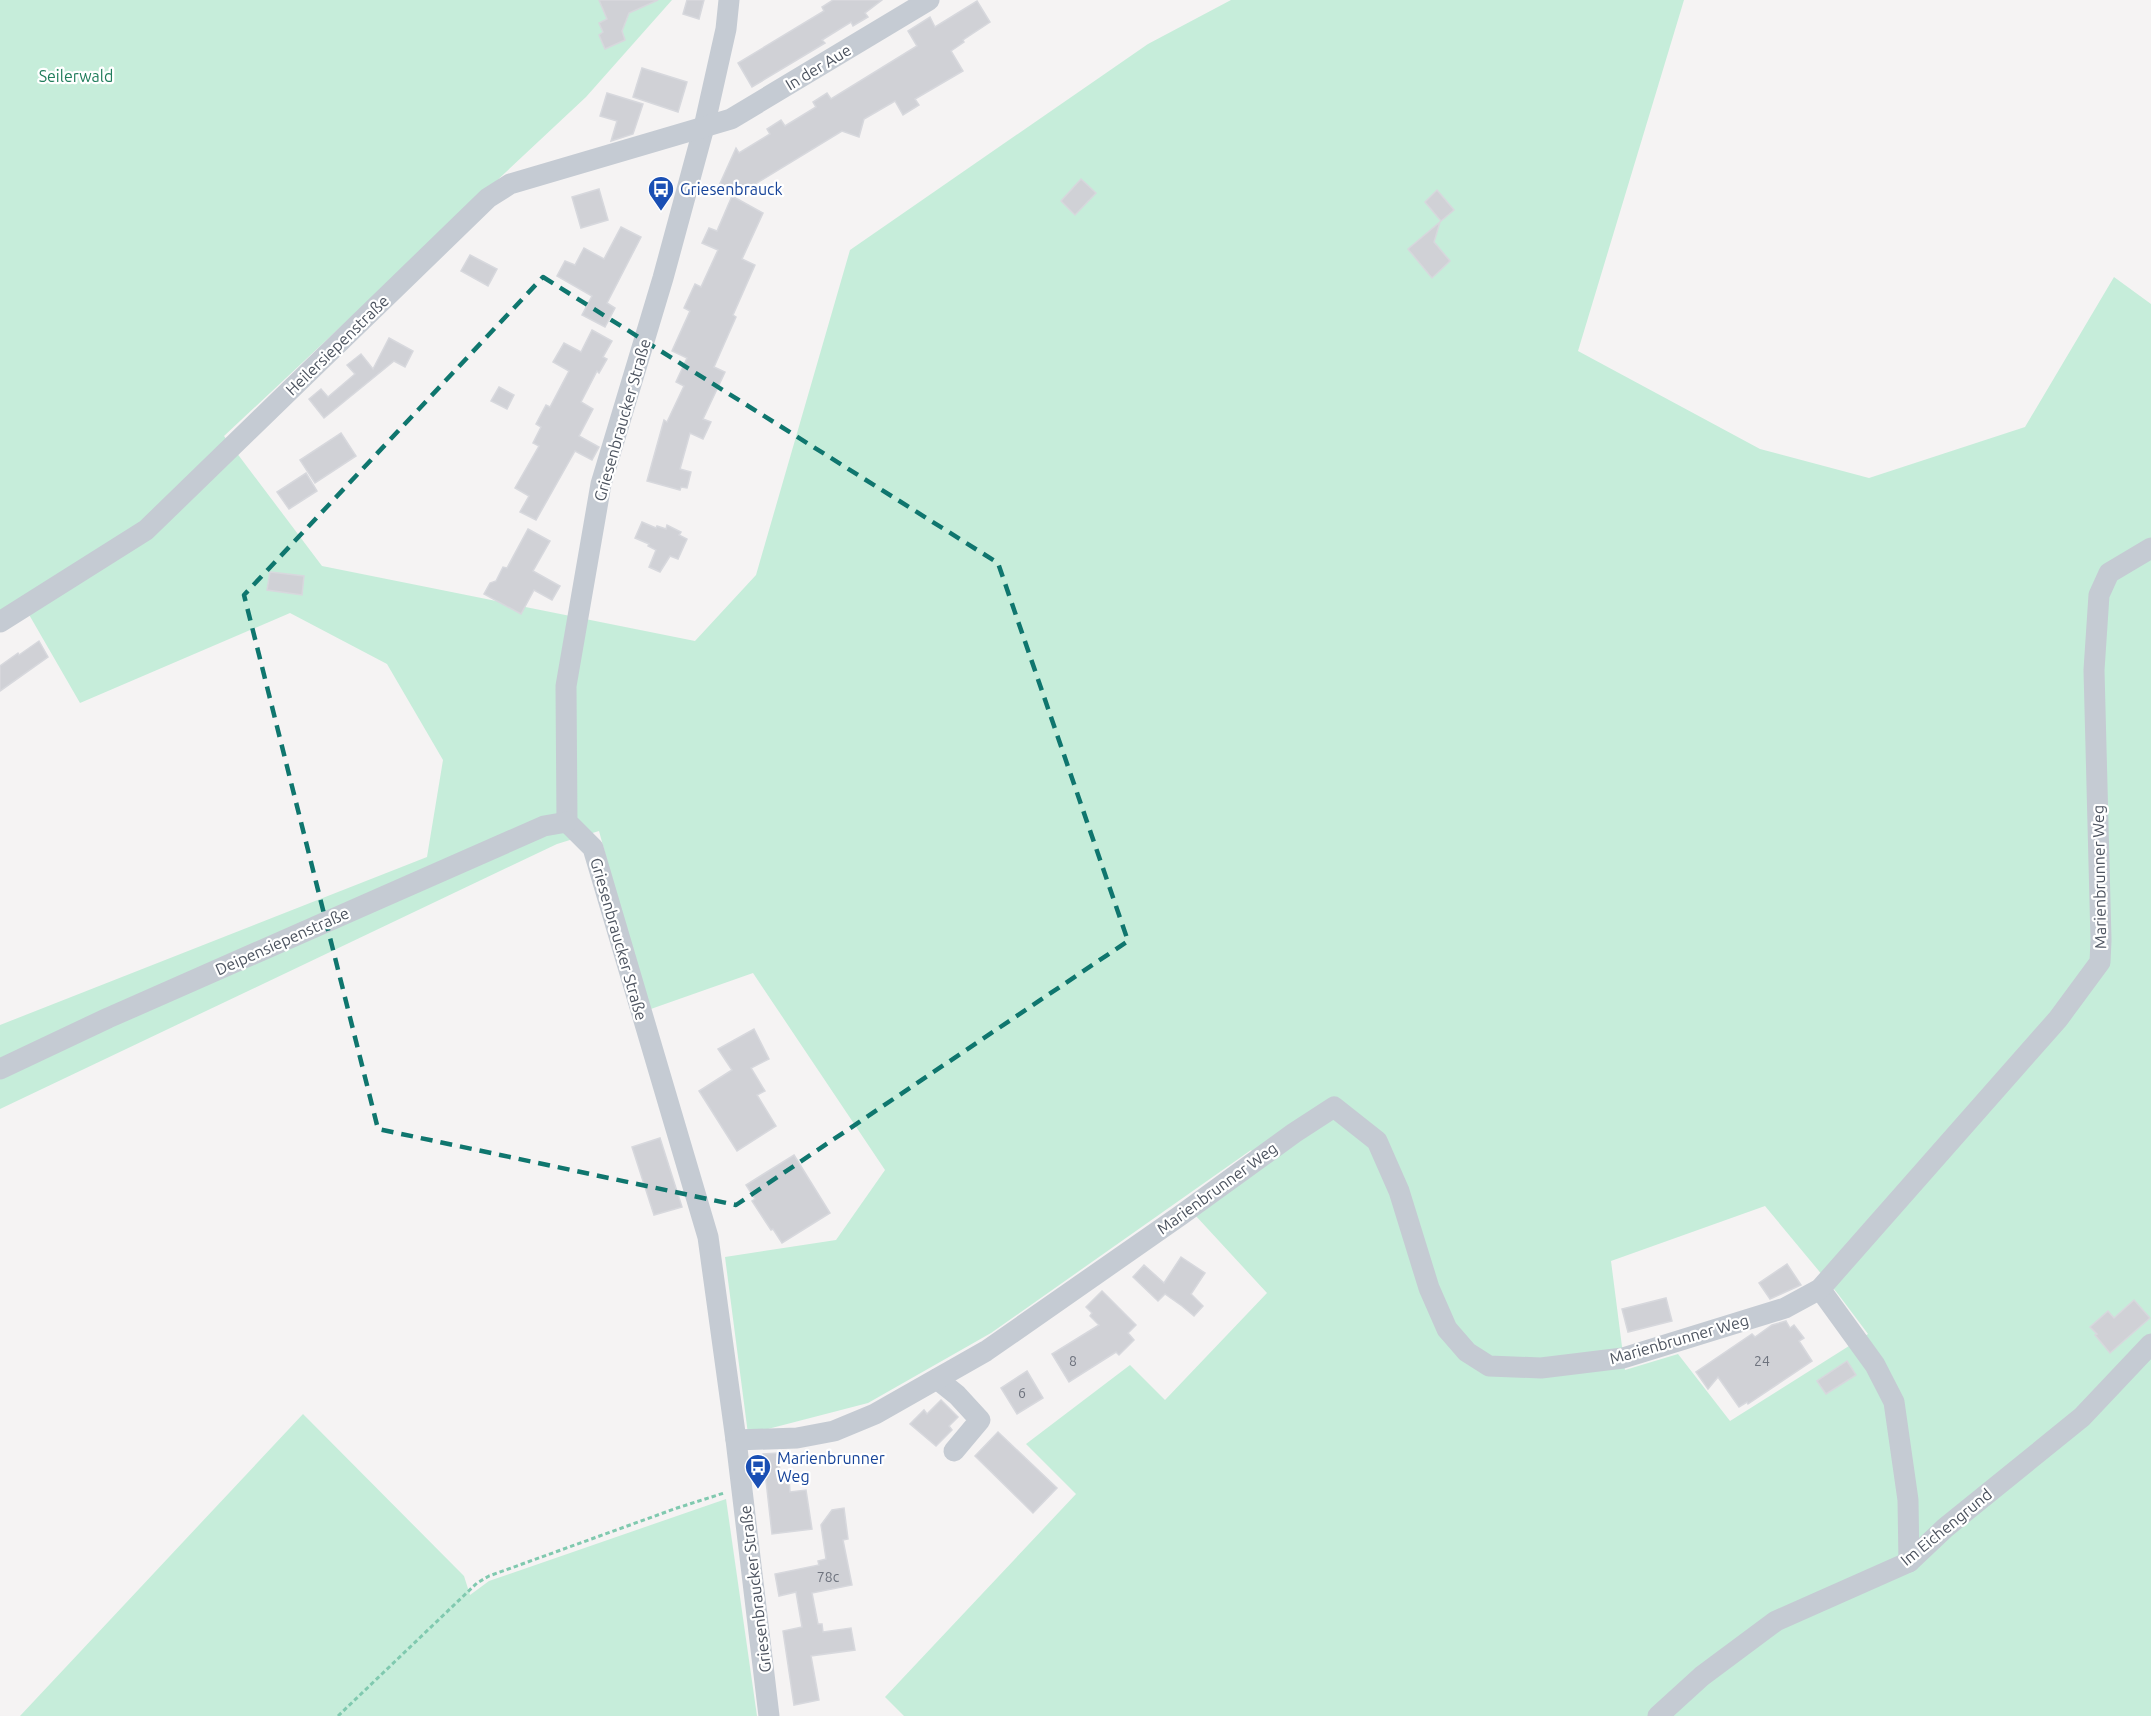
<svg xmlns="http://www.w3.org/2000/svg" width="2151" height="1716" font-family="Ubuntu,sans-serif">
<style>
.green{fill:#c6edda;fill-rule:evenodd}
.building{fill:#d0d1d6;stroke:#d7d8dd;stroke-width:1.5}
.lines{fill:none;stroke-linecap:round;stroke-linejoin:round}
.path{stroke:#80c9af;stroke-width:3;stroke-dasharray:4.5 3;stroke-linecap:butt}
.minor{stroke:#c5cbd3;stroke-width:21}
.marked{fill:none;stroke:#0f766e;stroke-width:4.5;stroke-dasharray:12 8;stroke-linejoin:round}
.labels{text-anchor:middle;stroke-width:4.5;stroke-linejoin:round;paint-order:stroke}
.number-label{font-size:14px;fill:#6d727d}
.street-label{font-size:16px;fill:#4c535f;stroke:#fff}
.park-label{font-size:16px;fill:#207d5b;stroke:#fff}
.transit-label{font-size:16px;fill:#164399;stroke:#fff;text-anchor:start}
</style>
<rect width="100%" height="100%" fill="#f5f3f3"/>
<!-- green -->
<g class="green">
<path d="M0,0H672L586,97L224,436L322,566L695,641L756,575L850,250L1148,44L1231,0H1684L1578,351L1760,449L1869,478L2025,427L2114,277L2151,304V1716H904L885,1697L1076,1494L1026,1444L1130,1365L1165,1400L1267,1293L1195,1215L1264,1163L1251,1150L991,1333L868,1403L748,1434L725,1257L836,1240L885,1170L753,973L648,1010L599,831L557,844L0,1109V1025L427,857L443,760L387,664L290,613L80,703L20,599L0,612ZM1765,1206L1838,1294L1868,1334L1730,1421L1678,1354L1625,1370L1611,1261Z"/>
<polygon points="303,1414 464,1576 470,1595 489,1581 726,1499 757,1716 20,1716"/>
</g>
<!-- building -->
<g class="building">
<polygon points="599,0 658,0 629,13 622,31 625,40 605,49 599,35 603,32 599,23 607,19"/>
<polygon points="687,0 704,0 699,19 683,14"/>
<polygon points="833,0 882,0 865,13 868,17 853,26 851,22 822,40 825,43 752,87 738,63 824,11 822,7"/>
<polygon points="977,1 990,22 963,40 964,42 951,51 963,71 915,99 919,105 903,115 895,101 864,119 859,137 842,131 734,197 717,190 736,148 739,153 770,134 767,129 781,120 785,126 816,107 813,102 827,93 831,99 917,46 908,31 930,17 935,27"/>
<polygon points="642,68 687,82 678,112 633,97"/>
<polygon points="607,93 643,104 633,134 611,141 617,121 600,116"/>
<polygon points="1081,179 1096,193 1075,215 1061,201"/>
<polygon points="599,189 608,220 581,228 572,197"/>
<polygon points="1437,190 1454,210 1441,221 1425,202"/>
<polygon points="732,196 763,213 742,259 755,265 733,315 736,317 714,367 725,372 703,419 711,422 703,439 690,433 680,469 691,472 687,488 681,487 680,490 647,481 664,420 667,422 684,386 676,382 687,358 672,351 690,311 684,308 695,284 701,287 718,250 702,243 709,228 717,231"/>
<polygon points="1440,222 1434,242 1450,261 1432,278 1408,249"/>
<polygon points="621,227 641,237 607,303 615,308 605,327 582,315 592,296 557,276 565,261 575,265 584,248 604,259"/>
<polygon points="470,255 497,269 488,286 461,271"/>
<polygon points="592,330 612,341 603,357 607,359 599,373 597,371 581,402 593,409 579,436 599,447 592,460 575,451 536,520 520,512 529,496 515,488 539,446 533,443 541,427 536,424 546,405 550,407 569,371 553,362 564,343 581,352"/>
<polygon points="389,338 413,351 405,367 394,361 324,418 309,399 321,389 328,397 355,374 347,365 361,354 373,369"/>
<polygon points="499,387 514,395 507,409 491,401"/>
<polygon points="341,433 356,456 315,483 300,460"/>
<polygon points="306,473 317,491 289,509 277,492"/>
<polygon points="642,522 656,528 657,526 666,529 667,525 681,532 679,535 687,539 678,559 670,556 660,572 649,567 656,550 648,546 649,544 635,538"/>
<polygon points="528,529 550,541 533,571 560,586 552,600 534,590 521,614 484,594 490,583 496,581 503,567 507,568"/>
<polygon points="270,572 304,576 302,595 267,590"/>
<polygon points="39,641 48,657 0,691 0,666 18,653 19,655"/>
<polygon points="754,1029 769,1059 751,1068 765,1091 757,1095 776,1126 737,1151 699,1091 732,1070 718,1049"/>
<polygon points="660,1138 682,1207 654,1215 632,1147"/>
<polygon points="794,1155 830,1213 782,1243 773,1229 771,1230 752,1201 755,1199 746,1185"/>
<polygon points="1181,1257 1205,1273 1191,1294 1203,1306 1194,1316 1182,1306 1165,1294 1158,1301 1133,1277 1144,1265 1164,1283"/>
<polygon points="1787,1264 1801,1285 1770,1299 1759,1283"/>
<polygon points="1102,1291 1136,1325 1128,1333 1134,1340 1119,1355 1116,1352 1069,1382 1052,1354 1099,1325 1090,1316 1092,1313 1086,1307"/>
<polygon points="1666,1298 1672,1321 1628,1332 1622,1309"/>
<polygon points="2134,1300 2150,1318 2110,1353 2095,1335 2097,1334 2090,1327 2108,1311 2114,1318"/>
<polygon points="1786,1321 1790,1328 1794,1325 1804,1338 1799,1341 1812,1361 1748,1404 1747,1402 1739,1407 1718,1377 1708,1389 1696,1372 1752,1334 1755,1337 1772,1325"/>
<polygon points="1847,1361 1856,1375 1826,1394 1817,1381"/>
<polygon points="1027,1371 1043,1398 1017,1414 1001,1388"/>
<polygon points="941,1400 958,1417 949,1426 952,1430 936,1446 910,1424 924,1410 927,1414"/>
<polygon points="998,1432 1057,1488 1033,1513 975,1456"/>
<polygon points="778,1453 780,1472 789,1478 790,1492 806,1490 812,1529 772,1534 763,1454"/>
<polygon points="844,1508 848,1539 843,1540 852,1585 812,1593 818,1624 822,1624 823,1632 851,1628 855,1650 811,1656 819,1700 794,1705 783,1631 802,1627 796,1592 779,1596 775,1574 819,1565 818,1561 826,1559 821,1525 832,1510"/>
</g>
<g class="lines">
<!-- path -->
<polyline class="path" points="338,1716 477,1583 489,1576 677,1508 724,1493"/>
<!-- minor -->
<g class="minor">
<polyline points="729,0 726,29 704,127 663,278 601,484 566,686 567,822 593,848 708,1237 736,1440 769,1716"/>
<polyline points="0,622 146,530 488,198 510,184 731,119 929,0"/>
<polyline points="0,1069 108,1018 544,826 567,822"/>
<polyline points="1820,1289 1875,1365 1894,1402 1908,1500 1909,1562"/>
<polyline points="937,1379 957,1395 980,1420 954,1451"/>
<polyline points="736,1440 797,1438 834,1431 875,1414 986,1351 1181,1215 1294,1133 1334,1107 1377,1141 1399,1191 1429,1288 1447,1329 1467,1352 1489,1366 1541,1368 1623,1358 1785,1308 1820,1289 2058,1019 2100,962 2101,940 2094,670 2099,595 2109,573 2151,548"/>
<polyline points="1658,1716 1702,1676 1776,1621 1909,1562 1945,1528 2082,1417 2151,1344"/>
</g>
</g>
<!-- marked area -->
<path class="marked" d="M543,277L998,563L1128,941L736,1205L378,1129L244,595Z"/>
<!-- icons -->
<defs>
<g id="bus-pin" transform="scale(1.35)"><path d="M0 17L-7.5 6A9.5 9.5 0 1 1 7.5 6Z" fill="#1a4fb4" stroke="#fff"/><path d="M-5-6H5V4H4V6H2V4H-2V6H-4V4H-5ZM-3.5-4V0h7V-4ZM-3.5 1.2v1.5H-2V1.2ZM2 1.2v1.5H3.5V1.2Z" fill="#fff"/></g>
</defs>
<g fill-rule="evenodd">
<use href="#bus-pin" x="661" y="189"/>
<use href="#bus-pin" x="758" y="1467"/>
</g>
<g class="labels">
<!-- number labels -->
<g class="number-label">
<text x="1073" y="1366">8</text>
<text x="1762" y="1366">24</text>
<text x="1022" y="1398">6</text>
<text x="828" y="1582">78c</text>
</g>
<!-- street labels -->
<g class="street-label">
<text transform="translate(818 67) rotate(-31)" y="6">In der Aue</text>
<text transform="translate(337 345) rotate(-44)" y="6">Heilersiepenstraße</text>
<text transform="translate(622 420) rotate(-74)" y="6">Griesenbraucker Straße</text>
<text transform="translate(2099 877) rotate(-91)" y="6">Marienbrunner Weg</text>
<text transform="translate(619 939) rotate(74)" y="6">Griesenbraucker Straße</text>
<text transform="translate(282 941) rotate(-24)" y="6">Deipensiepenstraße</text>
<text transform="translate(1217 1188) rotate(-36)" y="6">Marienbrunner Weg</text>
<text transform="translate(1679 1339) rotate(-16)" y="6">Marienbrunner Weg</text>
<text transform="translate(1946 1527) rotate(-39)" y="6">Im Eichengrund</text>
<text transform="translate(755 1589) rotate(-97)" y="6">Griesenbraucker Straße</text>
</g>
<!-- park labels -->
<g class="park-label">
<text x="76" y="82">Seilerwald</text>
</g>
<!-- transit labels -->
<g class="transit-label">
<text x="680" y="195">Griesenbrauck</text>
<text x="777" y="1464">Marienbrunner<tspan x="777" dy="18">Weg</tspan></text>
</g>
</g>
</svg>
